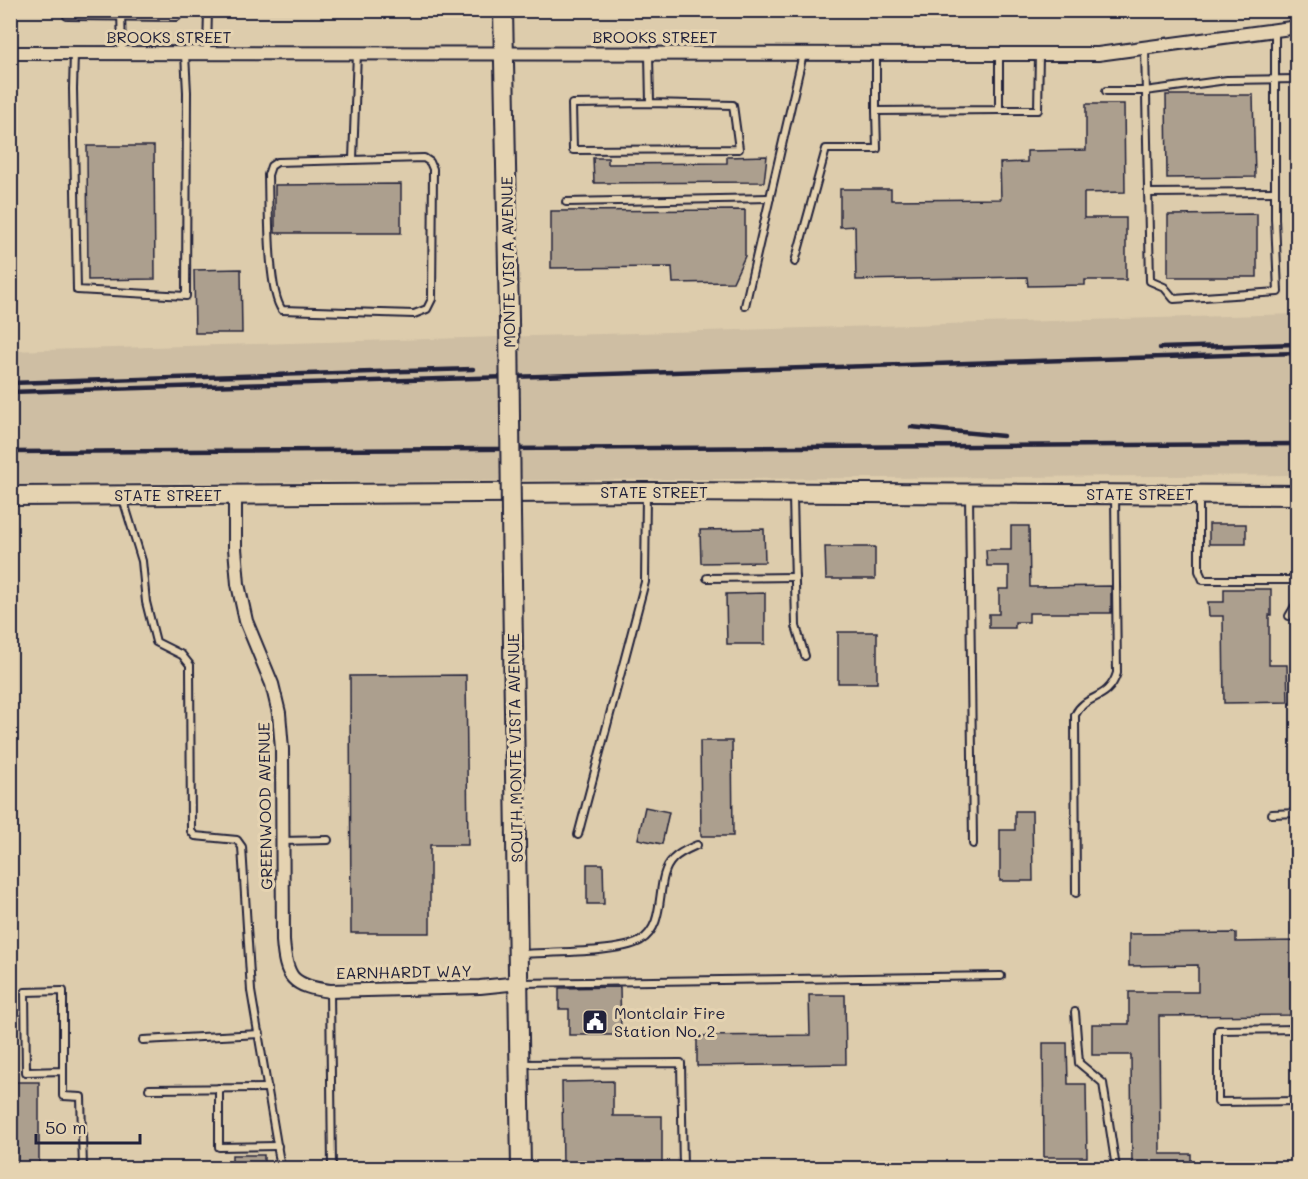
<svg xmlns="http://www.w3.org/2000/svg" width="1308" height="1179" font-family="Mali,sans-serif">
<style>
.built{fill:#cebea3}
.building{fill:#ac9f8e;stroke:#22223b;stroke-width:1.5}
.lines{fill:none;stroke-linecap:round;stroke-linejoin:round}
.lane-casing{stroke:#22223b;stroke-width:10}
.street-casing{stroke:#22223b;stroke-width:16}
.secondary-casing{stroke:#22223b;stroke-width:22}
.lane{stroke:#e5d3b1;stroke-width:6}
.street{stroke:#e5d3b1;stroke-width:12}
.secondary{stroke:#e5d3b1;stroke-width:18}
.rail{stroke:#22223b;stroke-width:4.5}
.secondary-bridge-casing{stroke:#22223b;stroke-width:22;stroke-linecap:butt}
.secondary-bridge{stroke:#e5d3b1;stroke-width:18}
.labels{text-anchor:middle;stroke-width:6;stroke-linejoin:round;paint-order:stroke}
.street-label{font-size:16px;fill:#22223b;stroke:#e5d3b1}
.poi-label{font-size:16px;fill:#22223b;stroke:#e5d3b1;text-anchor:start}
</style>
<rect width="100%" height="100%" fill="#ddccac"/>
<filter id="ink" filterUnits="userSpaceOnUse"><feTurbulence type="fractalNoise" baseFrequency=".0167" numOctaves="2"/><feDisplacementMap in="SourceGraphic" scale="12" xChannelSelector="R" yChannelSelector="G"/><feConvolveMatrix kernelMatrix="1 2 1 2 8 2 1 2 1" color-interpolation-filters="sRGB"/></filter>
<g filter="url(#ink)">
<!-- built -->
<polygon class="built" points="1297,314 1297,475 11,484 10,351"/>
<!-- building -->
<g class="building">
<polygon points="1166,95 1253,95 1255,177 1167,178"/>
<polygon points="1086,104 1124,104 1125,192 1084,193 1084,218 1126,218 1126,280 1085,280 1085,285 1028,286 1027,277 856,280 855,226 840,227 840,189 891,189 891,200 1001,199 1000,163 1027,162 1027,151 1086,150"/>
<polygon points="87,146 154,146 155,279 88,280"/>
<polygon points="767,156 764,182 594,183 593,158 608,158 608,164 727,163 727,157"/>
<polygon points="401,184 401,233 275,233 275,185"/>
<polygon points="745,210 745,256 733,282 673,283 672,267 551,268 551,211"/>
<polygon points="1257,214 1257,277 1168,277 1168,215"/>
<polygon points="241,269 242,333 195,333 194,270"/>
<rect x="1209" y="524" width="37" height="20"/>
<polygon points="1011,526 1029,526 1030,587 1111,586 1111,613 1029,613 1029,622 1015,622 1015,628 989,628 989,614 999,614 999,589 1009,589 1009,566 987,566 986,550 1011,550"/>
<polygon points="764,529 765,562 701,563 700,530"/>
<polygon points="825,547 875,547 875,579 826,579"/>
<polygon points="1224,589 1271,589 1271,615 1269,615 1269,665 1287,665 1288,702 1224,703 1223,616 1209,616 1208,602 1224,602"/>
<polygon points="765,593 765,644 727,644 726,594"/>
<rect x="838" y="632" width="39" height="51"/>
<polygon points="466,675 468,845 430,845 430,933 351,933 350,676"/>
<polygon points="700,741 732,741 733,836 701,836"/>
<polygon points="645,807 669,812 662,844 638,839"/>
<polygon points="1015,811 1032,811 1033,881 1000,881 1000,830 1015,830"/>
<polygon points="587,864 603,864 604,904 587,904"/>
<polygon points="1236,933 1236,942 1298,941 1298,1015 1159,1016 1160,1154 1191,1154 1191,1168 1132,1168 1131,1055 1092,1055 1092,1024 1129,1024 1129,992 1198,992 1198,965 1129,966 1129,934"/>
<polygon points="620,987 621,1035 569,1035 569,1009 559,1009 559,988"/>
<polygon points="809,995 845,995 846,1064 697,1066 697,1036 810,1035"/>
<polygon points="1043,1043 1067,1043 1068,1084 1086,1084 1087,1157 1044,1157"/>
<polygon points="613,1081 613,1116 662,1116 662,1168 563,1168 562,1082"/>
<rect x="10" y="1082" width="29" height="86"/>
<rect x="232" y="1155" width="32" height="13"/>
</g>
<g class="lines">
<!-- lane casing -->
<g class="lane-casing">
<g id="lane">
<polyline points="121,10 122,53"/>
<polyline points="67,16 177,17"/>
<polyline points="1145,48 1150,281 1164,287 1174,299 1278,292 1275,218 1275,29"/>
<polyline points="74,53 73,89 77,290 186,296 187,92 185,54"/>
<polyline points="207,53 208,10"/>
<polyline points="649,54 650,103 572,104 573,150 739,149 733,105 650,103"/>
<polyline points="876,54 876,111 999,110 999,54"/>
<polyline points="1106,91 1145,91 1227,80 1298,79"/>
<polyline points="999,110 1038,110 1039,54"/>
<path d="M424,158L430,162L433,169L432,299L427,309L414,314L282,310C267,290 269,203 268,175L271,166L277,162Z"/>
<polyline points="353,159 357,53"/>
<polyline points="1148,193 1275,192"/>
<polyline points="566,202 770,198"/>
<polyline points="795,262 826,149 877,149 876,111"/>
<polyline points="745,306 803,54"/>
<polyline points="969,494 973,844"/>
<polyline points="1199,495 1199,571 1203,580 1298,580"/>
<polyline points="793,496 796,626 805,656"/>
<polyline points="123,499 142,561 146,602 156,642 182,655 190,665 191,831 195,836 237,840 242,847 251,991 281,1168"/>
<polyline points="707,578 795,577"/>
<polyline points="1289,616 1298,601"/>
<polyline points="1272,814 1298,813"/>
<polyline points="578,835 645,582 646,493"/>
<polyline points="282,841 328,840"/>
<path d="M1076,893L1075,715C1086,693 1108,702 1117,673L1115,495"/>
<path d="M521,954C548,952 619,953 640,941C669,924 653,878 673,859C680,852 688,849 697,845"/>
<polyline points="519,983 1001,976"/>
<polyline points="330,991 332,1168"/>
<polyline points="1075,1012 1079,1063 1103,1083 1116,1168"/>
<polyline points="1298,1029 1218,1030 1218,1102 1298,1101"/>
<polyline points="143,1040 260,1034"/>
<polyline points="520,1064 681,1063 683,1168"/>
<polyline points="63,1071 26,1072 25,992 63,991 63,1096 81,1097 83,1168"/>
<polyline points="219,1088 219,1147 278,1146"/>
<polyline points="149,1089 268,1088"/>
</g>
</g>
<!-- street casing -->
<g class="street-casing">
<g id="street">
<polyline points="10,53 1098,54 1298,27"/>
<path d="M235,495V548L238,584L246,621L272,684L279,713L282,749L283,941C286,978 292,986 330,991L480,987L519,983"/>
</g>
</g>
<!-- secondary casing -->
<g class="secondary-casing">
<g id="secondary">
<polyline points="503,10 509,320"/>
<polyline points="10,496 646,492 1298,495"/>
<polyline points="511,514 521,1168"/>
</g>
</g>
<!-- lane -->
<use href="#lane" class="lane"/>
<!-- street -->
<use href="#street" class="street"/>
<!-- secondary -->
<use href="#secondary" class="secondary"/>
<!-- rail -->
<g class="rail">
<polyline points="1160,348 1298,344"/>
<polyline points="10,383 473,369"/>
<polyline points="10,392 1298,353"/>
<polyline points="911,427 1003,436"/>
<polyline points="10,452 1298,444"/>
</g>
<!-- secondary-bridge casing -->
<g class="secondary-bridge-casing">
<polyline id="secondary-bridge" points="509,320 511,514"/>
</g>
<!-- secondary-bridge -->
<use href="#secondary-bridge" class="secondary-bridge"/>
</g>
</g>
<!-- icons -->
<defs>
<g id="civic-square" transform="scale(1.35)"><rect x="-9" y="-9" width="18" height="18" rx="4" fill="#22223b" stroke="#e5d3b1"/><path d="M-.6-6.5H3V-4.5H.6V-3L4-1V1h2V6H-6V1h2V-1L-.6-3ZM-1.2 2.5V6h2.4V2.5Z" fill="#fff"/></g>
</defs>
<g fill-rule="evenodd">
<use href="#civic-square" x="595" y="1022"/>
</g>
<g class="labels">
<!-- street labels -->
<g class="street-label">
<text x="169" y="43">BROOKS STREET</text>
<text x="655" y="43">BROOKS STREET</text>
<text transform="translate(508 262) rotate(-91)" y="6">MONTE VISTA AVENUE</text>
<text x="654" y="498">STATE STREET</text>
<text x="1140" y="500">STATE STREET</text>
<text x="168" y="501">STATE STREET</text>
<text transform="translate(515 748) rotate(-91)" y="6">SOUTH MONTE VISTA AVENUE</text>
<text transform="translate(265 806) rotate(-91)" y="6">GREENWOOD AVENUE</text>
<text transform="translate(404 972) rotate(-1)" y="6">EARNHARDT WAY</text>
</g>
<!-- poi labels -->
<g class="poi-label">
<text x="614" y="1019">Montclair Fire<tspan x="614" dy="18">Station No. 2</tspan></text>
</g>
</g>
<!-- margin -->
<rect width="1308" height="1179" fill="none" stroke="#e5d3b1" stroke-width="36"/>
<rect x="18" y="18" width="1272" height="1143" fill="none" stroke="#22223b" stroke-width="2" filter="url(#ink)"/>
<!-- scale -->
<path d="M36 1134v9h104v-9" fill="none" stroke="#22223b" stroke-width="3"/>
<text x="45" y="1134" font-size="18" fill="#22223b" stroke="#e5d3b1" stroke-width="4.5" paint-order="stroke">50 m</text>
</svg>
